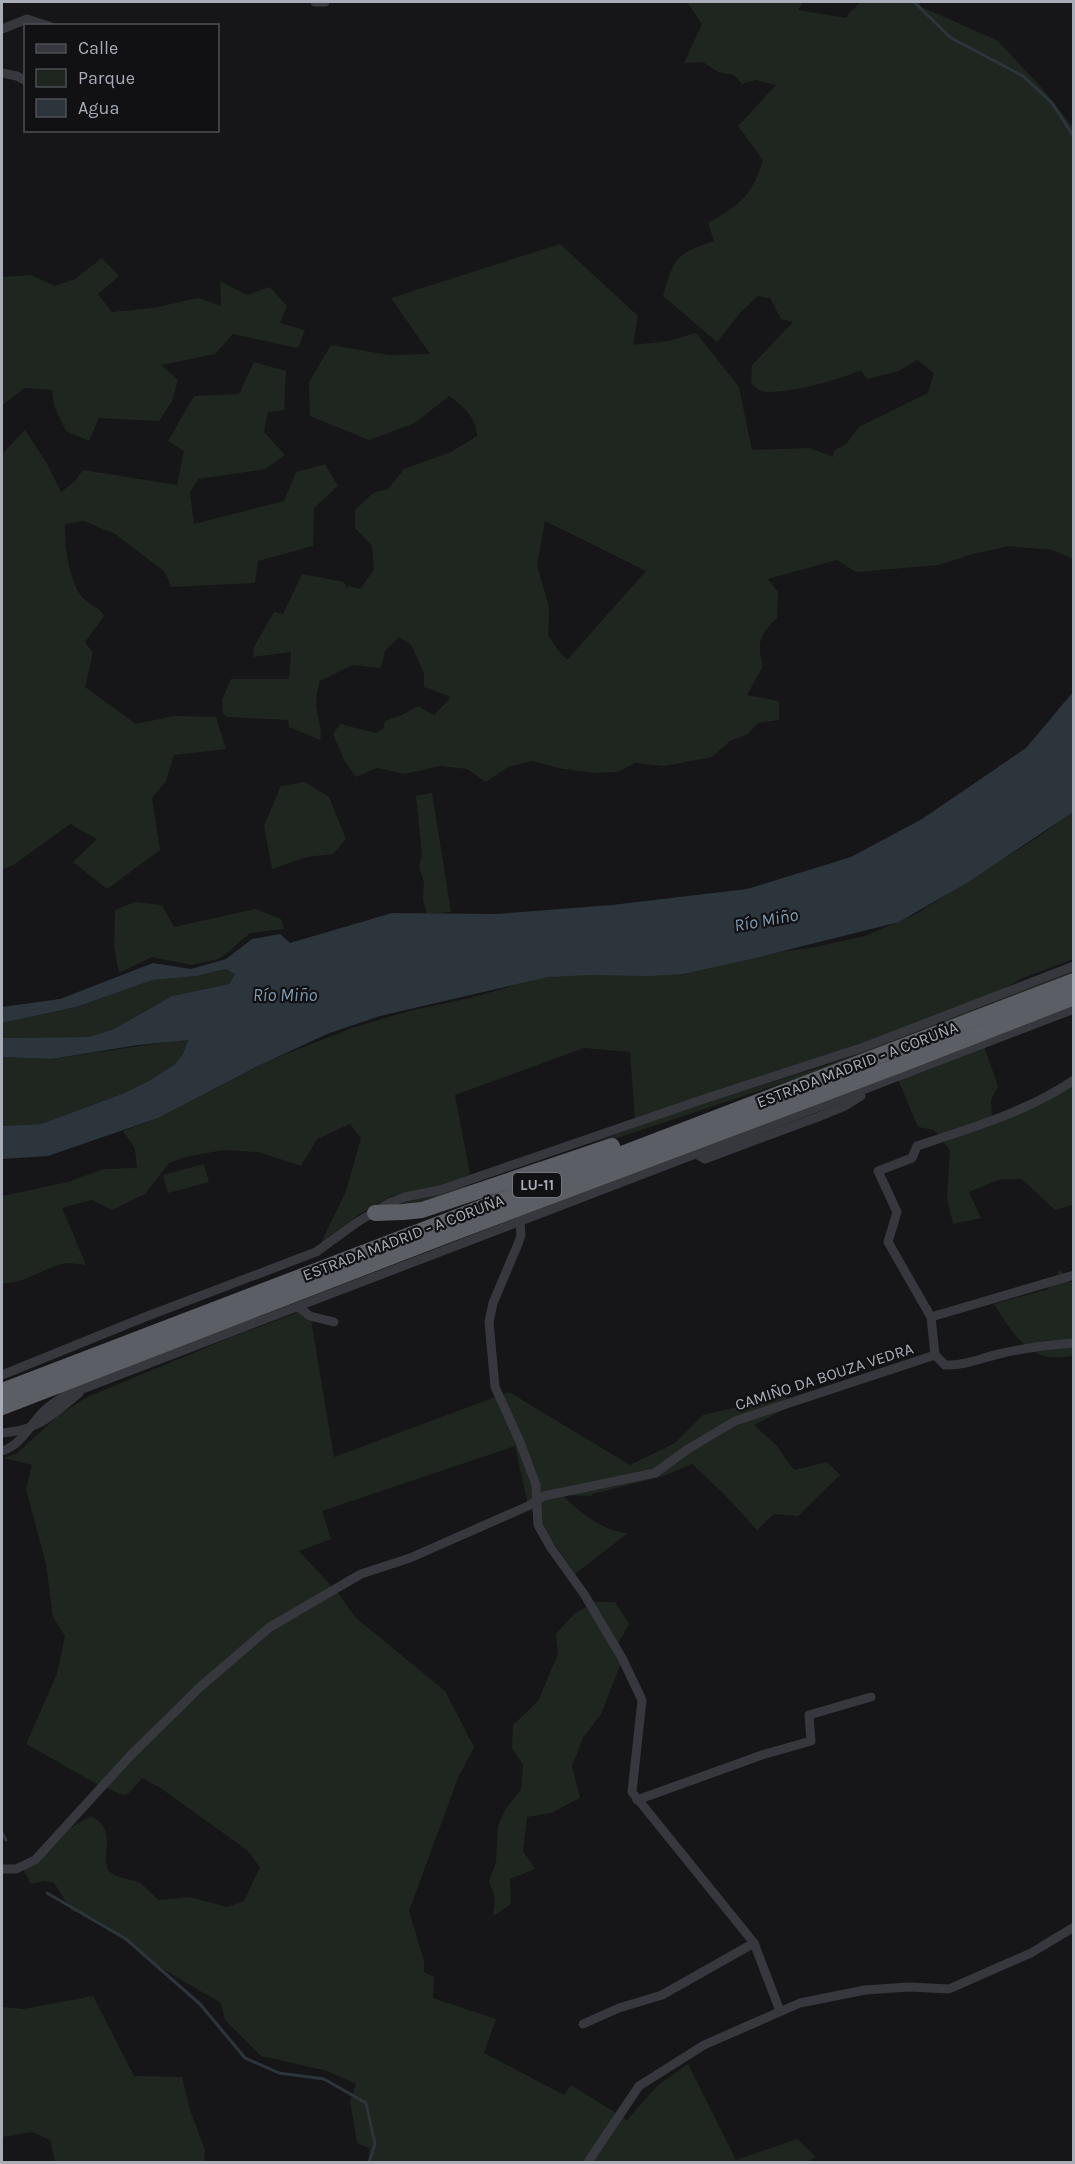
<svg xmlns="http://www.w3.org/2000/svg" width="1075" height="2164" font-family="Karla,sans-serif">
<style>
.green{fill:#1e261f;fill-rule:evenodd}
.water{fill:#2c353c}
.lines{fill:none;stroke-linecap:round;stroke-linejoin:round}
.stream{stroke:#2c353c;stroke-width:3}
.minor{stroke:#37383d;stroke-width:9}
.trunk{stroke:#5b5e65;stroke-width:16}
.labels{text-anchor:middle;stroke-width:4.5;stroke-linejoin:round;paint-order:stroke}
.shield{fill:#111113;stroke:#7b7e86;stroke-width:1.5}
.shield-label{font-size:15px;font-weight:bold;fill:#a8adb8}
.street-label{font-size:16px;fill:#a8adb8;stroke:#111113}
.water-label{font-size:18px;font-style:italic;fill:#7f9bb3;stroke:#111113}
</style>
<rect width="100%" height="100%" fill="#161618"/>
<!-- green -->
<g class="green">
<path d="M687,2H803L798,10L846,18L849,13L861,2H919L920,6L998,41L1040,86L1073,127V559L1053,550L1009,546L969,555L939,565L856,572L837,560L768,579L778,592L777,618C760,634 756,643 763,666L747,695L779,701V720L758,723L748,734L730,741L712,757L664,766L635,763L618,772L597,773L563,769L532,761L508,767L486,782L467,769L441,766L405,774L377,768L356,777L344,760L333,734L340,724L376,733L383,729L385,721L402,715L418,706L434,715L451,697L424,687V673L411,645L399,637L385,651L381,668L353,665L320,681C317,691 315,701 317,711C318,724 323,727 320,740L289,727L288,720L227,717L223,714L222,700L231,679H289L291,652L253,657L254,647L274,612L283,614L302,574L344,582L347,588L349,586L360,589L374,570L372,546L355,528V510L373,493L388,489L404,469L451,452L477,436C477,418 462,405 449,396L415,423L369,440L310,416L309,382L331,345L389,355L430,354L391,298L560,244L638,316L633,345L668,341L696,333L739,387L752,450L810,448L833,457L834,451L847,443L859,427L928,393L934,373L917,360L899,371L867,379L861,370C842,379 782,396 762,391C758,390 754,386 751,383L752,365L793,322L781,319L770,298L758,296L741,312L717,342L663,296C674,258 675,254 714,241L708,223C740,205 752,196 763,160L738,126L776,85L755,80L742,84L734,75L718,72L703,62L684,63L702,24ZM545,521L646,571L567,660L558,650L548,635L549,607L537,565Z"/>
<polygon points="102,258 119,276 98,294 112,312 153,308 198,298 221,306 220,281 247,295 270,287 287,306 280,323 305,330 298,348 233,334 215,354 161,365 178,380 172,401 159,421 99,418 89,441 66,431 54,406 52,390 25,388 2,405 2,277 31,275 55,286 75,279"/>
<path d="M254,362L286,371L284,410L268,412L264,432L285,455L266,469L198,479L190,493L194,524L284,501L296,472L325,464L338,486L314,508L313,546L258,561L255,583L171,587L165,572L115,534L84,521L65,524C64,543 69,583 83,598C90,606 98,605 104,616L85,642L93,653L85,687L136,724L174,716L216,717L226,749L174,755L166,781L152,798L160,850L107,889L73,862L97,839L70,824L15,864L2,870V454L25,430L46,462L61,492L74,482L83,470L177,485L184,451L168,441L194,396L239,394Z"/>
<polygon points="305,782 329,797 346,839 333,854 307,857 272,869 264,826 281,786"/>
<polygon points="432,793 451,912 427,914 423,899 424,883 419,866 422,855 416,796"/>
<path d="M1073,807V959L1020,979L1001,991L822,1060L681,1102L635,1120L630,1052L584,1048L455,1095L470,1174L449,1184L391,1196L358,1215L321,1243L346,1191L361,1138L350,1124L317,1139L301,1166L258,1152L223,1150L186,1157L169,1163L145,1194L112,1210L92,1200L62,1208L86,1265C79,1264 69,1262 62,1264C42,1269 22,1285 2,1283V1196L68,1182L104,1169L137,1168L135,1149L123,1131L153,1120L268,1061L355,1027L409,1011L474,997L549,975L641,968L810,948L865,936L916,914L1038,837L1056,824Z"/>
<polygon points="135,902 162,905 174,927 255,909 281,919 284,929 250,933 226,954 218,959 191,965 152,957 119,973 114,946 115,910"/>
<polygon points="227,969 235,974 229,984 172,996 114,1029 89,1037 2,1038 2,1023 76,1007 153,980 197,976"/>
<polygon points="1073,970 1073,973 819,1071 545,1162 426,1204 395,1208 401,1203 481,1182 567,1153 662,1117 830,1064"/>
<polygon points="188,1039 183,1054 174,1065 147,1082 122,1094 41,1124 2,1126 2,1057 51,1059"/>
<polygon points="984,1046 998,1086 991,1100 992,1123 1073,1082 1073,1205 1055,1210 1022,1179 1001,1179 969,1192 981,1218 953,1224 947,1198 950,1150 934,1130 918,1127 898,1079"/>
<polygon points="204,1164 209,1182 168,1193 163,1175"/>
<path d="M1060,1269L1069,1282H1073V1356C1066,1357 1057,1358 1049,1357C1024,1354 1006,1323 994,1304L1048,1289Z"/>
<path d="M309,1308L334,1457L509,1392L630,1465L675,1443L703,1415L786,1396L789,1407L754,1425L776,1445L794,1470L827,1462L840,1475L798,1516L774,1514L757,1530L726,1496L692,1464L664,1476L592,1494L593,1496L563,1495C578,1512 605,1532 628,1533L575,1574L528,1505L515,1446L322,1511L331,1539L299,1551L338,1593L356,1618L445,1691L474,1747L458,1778L409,1911L424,1961V1972L434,1977L433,1998L496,2019L484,2053L564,2095L571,2085L627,2120L658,2085L688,2064L736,2160L797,2139L816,2157L807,2162H369V2148L357,2143L350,2101L356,2084L327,2071L261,2056L225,2020L221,2003C196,1988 169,1974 146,1957C122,1939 102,1917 72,1911L54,1883L44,1881L31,1884L23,1869L56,1836L91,1816C117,1830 102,1848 107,1867C111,1879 131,1878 140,1883C147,1888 152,1894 158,1900L190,1897L227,1907L244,1901L260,1867L247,1850L159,1787L142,1778L129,1793L123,1795L95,1783L26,1744L57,1674L65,1636L53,1617L46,1564L26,1489L32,1465L4,1458L17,1453L58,1416L87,1397L229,1338Z"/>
<polygon points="595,1602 615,1602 629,1624 619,1642 622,1661 601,1714 583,1738 572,1766 580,1798 551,1813 527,1817 523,1851 535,1869 510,1879 511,1904 493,1916 495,1898 489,1881 496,1862 498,1826 506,1808 521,1790 523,1765 512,1748 513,1725 538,1701 558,1654 556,1634 575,1613"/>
<polygon points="93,1996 134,2076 182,2077 190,2110 205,2150 204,2162 55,2162 50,2140 32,2132 2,2137 2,2007 23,2009"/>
</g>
<!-- water -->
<polygon class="water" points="1073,692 1073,812 970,881 899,922 755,958 683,974 649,976 591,975 548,977 380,1016 327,1034 260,1065 158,1118 48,1156 2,1159 2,1126 41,1124 122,1094 147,1082 174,1065 183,1054 188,1040 138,1045 51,1059 2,1057 2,1038 89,1037 114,1029 172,996 229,984 235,974 226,969 197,976 153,980 76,1007 2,1023 2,1007 60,999 153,963 191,969 226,959 252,939 280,934 290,943 392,913 496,914 612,905 747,889 851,857 922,819 1026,748"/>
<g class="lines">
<!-- stream -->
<g class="stream">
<polyline points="914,2 951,38 1023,76 1052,103 1074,137"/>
<polyline points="2,1833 6,1840"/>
<polyline points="47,1893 126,1939 200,2004 245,2058 279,2073 324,2079 366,2103 375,2144 369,2162"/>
</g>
<!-- minor -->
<g class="minor">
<polyline points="315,2 325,2"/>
<polyline points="2,29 27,19 49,26"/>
<polyline points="2,73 17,76 26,81"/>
<polyline points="696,1154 705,1159 818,1117 845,1106 861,1096"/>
<polyline points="520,1221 521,1235 518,1244 493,1303 489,1322 495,1387 520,1442 536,1485 538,1525 551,1548 584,1594 622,1658 642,1700 632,1792 754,1943 780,2011"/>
<polyline points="298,1307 310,1316 334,1322"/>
<polyline points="931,1317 1074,1275"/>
<path d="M935,1355L945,1365C964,1366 981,1358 999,1354C1024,1348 1048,1345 1074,1343"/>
<polyline points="2,1375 145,1317 316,1252 356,1223 389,1203 405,1197 440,1190 695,1102 864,1047 1074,966"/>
<path d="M2,1433C39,1430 51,1416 79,1393"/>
<path d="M2,1451C21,1445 28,1428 41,1414C48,1406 56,1401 64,1396L1074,1009"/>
<polyline points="637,1800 762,1755 811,1741 809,1715 871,1697"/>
<path d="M2,1869H16L35,1860L130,1756L199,1688L270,1627L361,1574L410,1558L528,1506L544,1496L655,1473L688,1449L735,1421L935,1355L931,1317L888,1242L897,1212L878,1171L912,1158L917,1146C971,1128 1027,1112 1074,1080"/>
<polyline points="583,2024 619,2008 662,1995 754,1943"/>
<polyline points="588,2162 639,2086 704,2045 800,2003 865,1990 909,1987 949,1989 1031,1953 1074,1927"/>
</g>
<!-- trunk -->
<g class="trunk">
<polyline points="375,1213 403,1212 422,1210 612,1146"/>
<polyline points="2,1391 1074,981"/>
<polyline points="2,1407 442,1237 902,1064 1074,997"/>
</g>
</g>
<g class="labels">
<!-- shield labels -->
<rect class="shield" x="513" y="1173" width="48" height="24" rx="4.5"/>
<g class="shield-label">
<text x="537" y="1190">LU-11</text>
</g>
<!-- street labels -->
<g class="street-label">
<text transform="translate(857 1064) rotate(-21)" y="6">ESTRADA MADRID - A CORUÑA</text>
<text transform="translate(403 1237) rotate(-21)" y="6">ESTRADA MADRID - A CORUÑA</text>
<text transform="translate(824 1376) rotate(-18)" y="6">CAMIÑO DA BOUZA VEDRA</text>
</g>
<!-- water labels -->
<g class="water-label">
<text transform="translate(766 920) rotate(-10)" y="6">Río Miño</text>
<text x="285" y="1001">Río Miño</text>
</g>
</g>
<!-- border -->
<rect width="1075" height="2164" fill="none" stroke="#a8adb8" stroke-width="6"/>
<!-- legend -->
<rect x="24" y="24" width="195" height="108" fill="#111113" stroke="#4d4f55" stroke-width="1.5"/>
<rect x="36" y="44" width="30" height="9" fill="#37383d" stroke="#4d4f55" stroke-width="1.5"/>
<text x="78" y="54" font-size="18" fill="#a8adb8">Calle</text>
<rect x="36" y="69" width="30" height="18" fill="#1e261f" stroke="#4d4f55" stroke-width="1.5"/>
<text x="78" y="84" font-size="18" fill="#a8adb8">Parque</text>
<rect x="36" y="99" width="30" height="18" fill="#2c353c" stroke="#4d4f55" stroke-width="1.5"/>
<text x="78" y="114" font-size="18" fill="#a8adb8">Agua</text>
</svg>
